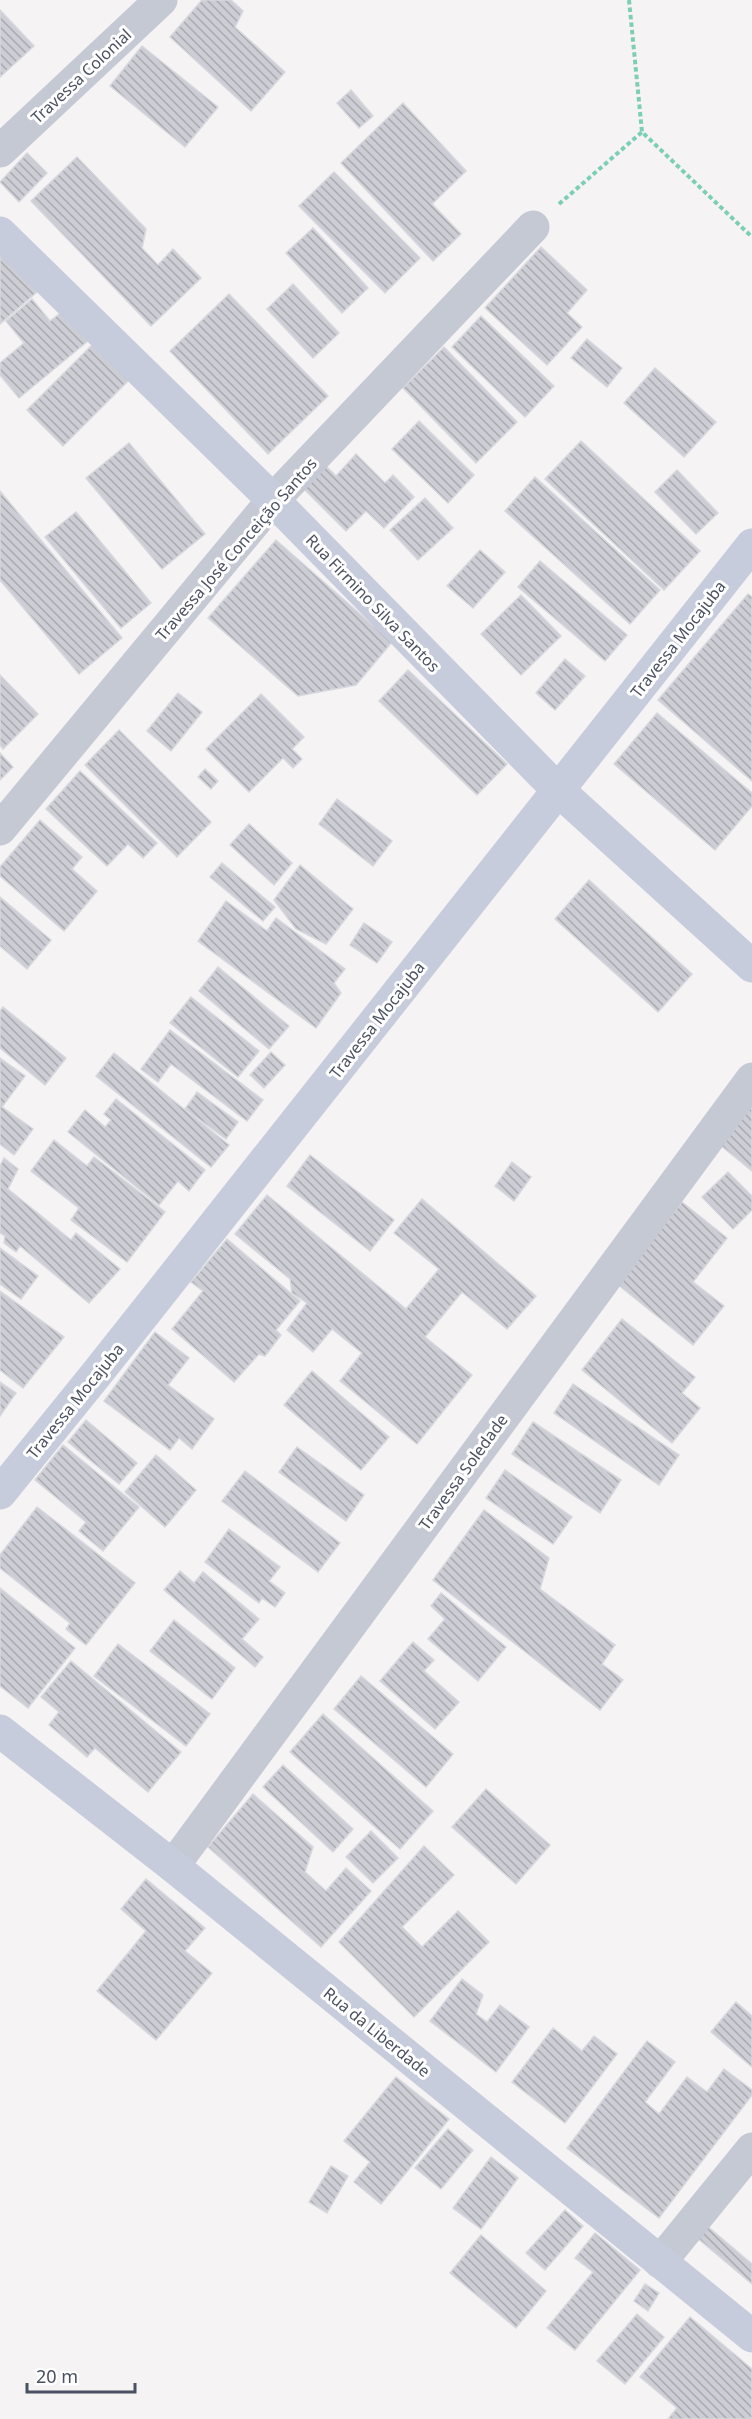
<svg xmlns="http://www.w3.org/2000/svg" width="752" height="2419" font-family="'Noto Sans',sans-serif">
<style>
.building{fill:url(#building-back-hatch);stroke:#d7d8de;stroke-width:1.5}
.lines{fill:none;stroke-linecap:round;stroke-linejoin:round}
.path{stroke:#7bcfb6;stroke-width:4;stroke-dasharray:4.5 3;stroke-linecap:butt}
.street{stroke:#c4c9d4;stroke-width:33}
.secondary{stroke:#c6ccdb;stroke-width:33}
.labels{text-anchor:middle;stroke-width:6;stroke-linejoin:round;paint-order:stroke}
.street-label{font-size:16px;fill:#4a5161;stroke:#fff}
</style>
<defs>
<pattern id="building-back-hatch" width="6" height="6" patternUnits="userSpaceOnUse" patternTransform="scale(1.5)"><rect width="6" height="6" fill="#cdced5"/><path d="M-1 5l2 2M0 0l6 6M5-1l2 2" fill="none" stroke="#a8aab0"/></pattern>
</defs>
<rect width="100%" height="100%" fill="#f5f3f3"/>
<!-- building -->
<g class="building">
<polygon points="202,0 231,0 243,11 235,27 285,72 251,111 170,37"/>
<polygon points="0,10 34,46 0,77"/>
<polygon points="142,46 218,107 185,147 110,86"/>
<polygon points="351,90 373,116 359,128 337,103"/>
<polygon points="403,103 466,171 432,204 461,234 433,261 341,163"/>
<polygon points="27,153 47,173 19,202 0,182"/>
<polygon points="77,157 146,229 142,248 158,265 173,249 201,278 151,326 31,201"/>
<polygon points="334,172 420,258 385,293 299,206"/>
<polygon points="313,228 368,288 342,313 286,253"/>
<polygon points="541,247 587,290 567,313 582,327 547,365 485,308"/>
<polygon points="0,248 37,292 0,324"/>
<polygon points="293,284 339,333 313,358 267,309"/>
<polygon points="229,294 328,396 268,454 170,351"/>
<polygon points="32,299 50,321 63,311 88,341 19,398 0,375 0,363 24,343 6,321"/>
<polygon points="481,316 554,386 525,417 452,347"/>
<polygon points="587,339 622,368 607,387 571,358"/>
<polygon points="96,341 132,377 63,446 27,410"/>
<polygon points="444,347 517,422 476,463 403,388"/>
<polygon points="655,368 716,422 684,457 624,403"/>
<polygon points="419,421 474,475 448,503 392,449"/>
<polygon points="581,441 700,551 664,590 545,479"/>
<polygon points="129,443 205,534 162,569 86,478"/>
<polygon points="356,454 385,483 393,475 414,497 384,528 366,511 346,531 299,484 321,461 336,476"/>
<polygon points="677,470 718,513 696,534 655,492"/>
<polygon points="535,477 660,590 630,624 505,511"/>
<polygon points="0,491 122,638 79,674 0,580"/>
<polygon points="425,498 453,528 418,560 390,530"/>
<polygon points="76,512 151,603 121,628 45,537"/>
<polygon points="276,540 392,642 356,685 298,696 208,618"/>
<polygon points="480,550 505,572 473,608 447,586"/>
<polygon points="540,561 627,635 605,661 518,587"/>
<polygon points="748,594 752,597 752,781 658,700"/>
<polygon points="521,595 561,636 521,675 481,634"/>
<polygon points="565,659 585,676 555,710 536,693"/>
<polygon points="408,670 507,764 477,795 379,701"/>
<polygon points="0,675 38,714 3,749 0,745"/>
<polygon points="178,693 202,712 171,751 147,731"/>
<polygon points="261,694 304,737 292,749 302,759 293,768 283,758 249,792 206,749"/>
<polygon points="657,713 752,793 752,806 715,850 614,764"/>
<polygon points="119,730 211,822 177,857 85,765"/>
<polygon points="0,753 13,767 0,780"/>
<polygon points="205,769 218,781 211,789 198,777"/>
<polygon points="80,771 157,843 143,858 128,844 107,866 46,809"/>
<polygon points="337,799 392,841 373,866 319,824"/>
<polygon points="40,820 82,857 72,869 97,891 64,931 0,876 0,867"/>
<polygon points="249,824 292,863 274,885 230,845"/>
<polygon points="222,863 275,907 263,921 210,877"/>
<polygon points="300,865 353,909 326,944 296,929 274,900"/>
<polygon points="589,880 692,974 658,1012 555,919"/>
<polygon points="0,897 51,940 27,969 0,946"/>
<polygon points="226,901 267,931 276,918 345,969 334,983 341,993 316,1028 198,941"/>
<polygon points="364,923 392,942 377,963 350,945"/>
<polygon points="218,967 289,1026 269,1049 199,991"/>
<polygon points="191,997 259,1051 238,1077 170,1023"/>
<polygon points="3,1007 66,1058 45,1085 0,1048 0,1011"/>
<polygon points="170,1030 263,1100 247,1121 171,1064 158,1082 141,1069"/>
<polygon points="271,1052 285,1065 264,1088 250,1075"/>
<polygon points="114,1053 229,1145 211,1167 96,1076"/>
<polygon points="0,1058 25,1076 2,1107 33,1129 14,1155 0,1144"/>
<polygon points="197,1092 238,1122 226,1139 185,1109"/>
<polygon points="116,1099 205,1170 189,1191 178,1181 159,1205 68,1132 85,1110 105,1127 111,1120 104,1114"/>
<polygon points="752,1106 752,1171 720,1145"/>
<polygon points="54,1140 87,1166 94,1157 165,1212 127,1262 71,1220 79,1208 31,1171"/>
<polygon points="310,1155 394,1220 370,1251 287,1186"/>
<polygon points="4,1158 18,1169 8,1189 71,1240 76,1233 120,1269 89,1303 20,1246 16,1252 4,1243 5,1236 0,1233 0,1166"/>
<polygon points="512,1162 531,1177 514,1201 495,1186"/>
<polygon points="728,1172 752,1196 752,1210 733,1229 702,1197"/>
<polygon points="267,1195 406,1309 439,1269 394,1233 422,1199 536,1296 507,1329 462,1292 425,1337 472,1375 417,1444 340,1381 362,1353 332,1329 313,1352 287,1330 307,1303 292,1293 290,1279 235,1234"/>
<polygon points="682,1202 727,1238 693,1282 724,1306 693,1345 617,1284"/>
<polygon points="227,1239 300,1301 276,1330 281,1335 265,1356 259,1354 234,1382 172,1329 203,1291 191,1282"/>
<polygon points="0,1248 38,1276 21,1299 0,1284"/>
<polygon points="0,1291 64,1337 23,1388 0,1370"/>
<polygon points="622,1319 695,1377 682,1393 700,1408 672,1443 582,1370"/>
<polygon points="155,1332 189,1358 168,1385 214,1419 192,1449 179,1438 170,1450 104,1401"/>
<polygon points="312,1371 389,1437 361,1470 284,1405"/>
<polygon points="0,1382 16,1393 0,1416"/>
<polygon points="573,1384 679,1455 659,1485 554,1413"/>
<polygon points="86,1420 137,1463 119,1484 68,1442"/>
<polygon points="533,1422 621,1480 600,1513 512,1454"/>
<polygon points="63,1445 139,1507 103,1551 79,1531 86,1522 35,1480"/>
<polygon points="297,1447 364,1495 346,1521 279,1472"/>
<polygon points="156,1455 196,1490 165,1527 125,1492"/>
<polygon points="505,1470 572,1517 553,1544 486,1498"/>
<polygon points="245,1471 340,1543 318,1572 222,1501"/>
<polygon points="37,1507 135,1583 86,1645 66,1629 70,1623 0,1568 0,1555"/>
<polygon points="484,1510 549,1558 540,1589 615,1645 602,1664 623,1680 600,1710 433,1580"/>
<polygon points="229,1529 280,1567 269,1581 285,1593 275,1607 262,1598 259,1603 205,1562"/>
<polygon points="180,1571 194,1583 203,1572 259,1619 242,1639 263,1657 255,1667 164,1590"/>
<polygon points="0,1588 75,1648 28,1708 0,1686"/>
<polygon points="441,1593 506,1647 478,1681 428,1639 445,1619 431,1606"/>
<polygon points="174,1620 235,1668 212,1699 150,1651"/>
<polygon points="413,1642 434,1660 424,1671 459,1702 435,1729 380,1681"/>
<polygon points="118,1644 210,1714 186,1746 94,1676"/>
<polygon points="71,1661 181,1752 148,1792 95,1748 87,1757 49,1725 59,1712 41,1697"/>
<polygon points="361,1676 453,1754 426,1787 334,1709"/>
<polygon points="323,1714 433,1811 400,1849 290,1752"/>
<polygon points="283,1765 353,1829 333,1852 263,1787"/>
<polygon points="486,1789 550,1845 516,1884 452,1827"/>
<polygon points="253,1794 313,1847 305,1872 326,1891 346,1868 371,1891 321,1947 208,1847"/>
<polygon points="371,1831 398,1858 373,1883 346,1857"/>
<polygon points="424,1846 454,1875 402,1927 422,1947 458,1911 489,1942 414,2017 339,1942"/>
<polygon points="146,1879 205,1928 185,1951 212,1973 156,2040 97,1991 146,1931 121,1909"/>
<polygon points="462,1979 483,1995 476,2014 487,2022 500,2005 529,2027 496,2072 430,2021"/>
<polygon points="736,2002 752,2016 752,2067 711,2032"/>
<polygon points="553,2028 582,2051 594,2036 617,2054 565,2123 512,2082"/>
<polygon points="647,2041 675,2062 645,2102 659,2114 687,2077 707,2092 724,2069 752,2090 752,2095 659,2218 567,2148"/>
<polygon points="396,2077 449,2119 381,2204 354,2182 370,2162 344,2141"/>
<polygon points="448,2129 473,2150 441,2189 415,2168"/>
<polygon points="491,2157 518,2178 481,2229 453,2208"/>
<polygon points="331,2166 348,2176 327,2213 309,2202"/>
<polygon points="565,2210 583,2226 545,2270 526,2253"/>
<polygon points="706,2225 752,2264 752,2284 696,2237"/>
<polygon points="595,2233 640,2270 575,2350 547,2328 593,2272 575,2258"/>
<polygon points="481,2235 546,2291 516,2328 450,2273"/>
<polygon points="645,2284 659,2293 648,2311 634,2301"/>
<polygon points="637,2314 664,2337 625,2384 597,2361"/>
<polygon points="690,2317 752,2369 752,2419 668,2419 677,2408 640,2377"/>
</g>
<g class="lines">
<!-- path -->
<g class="path">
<polyline points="629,0 642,132 752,237"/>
<polyline points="559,204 642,132"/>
</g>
<!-- street -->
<g class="street">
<polyline points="0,151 161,0"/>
<polyline points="0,829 273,500 533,227"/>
<polyline points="173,1866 752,1079"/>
<polyline points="660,2262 752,2149"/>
</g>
<!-- secondary -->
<g class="secondary">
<polyline points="0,233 273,500 558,790 752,966"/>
<polyline points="0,1493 98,1372 752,545"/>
<polyline points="0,1731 173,1866 752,2336"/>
</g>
</g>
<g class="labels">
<!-- street labels -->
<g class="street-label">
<text transform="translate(81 76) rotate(-43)" y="6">Travessa Colonial</text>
<text transform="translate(236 549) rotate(-49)" y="6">Travessa José Conceição Santos</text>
<text transform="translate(373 603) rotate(46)" y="6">Rua Firmino Silva Santos</text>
<text transform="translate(678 639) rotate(-52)" y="6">Travessa Mocajuba</text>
<text transform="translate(377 1020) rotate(-52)" y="6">Travessa Mocajuba</text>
<text transform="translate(75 1401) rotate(-51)" y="6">Travessa Mocajuba</text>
<text transform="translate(463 1472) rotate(-54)" y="6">Travessa Soledade</text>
<text transform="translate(377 2032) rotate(39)" y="6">Rua da Liberdade</text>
</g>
</g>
<!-- scale -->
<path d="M27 2383v9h108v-9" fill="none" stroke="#4a5161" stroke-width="3"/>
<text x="36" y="2383" font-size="18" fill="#4a5161" stroke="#ffffff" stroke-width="4.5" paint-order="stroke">20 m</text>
</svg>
